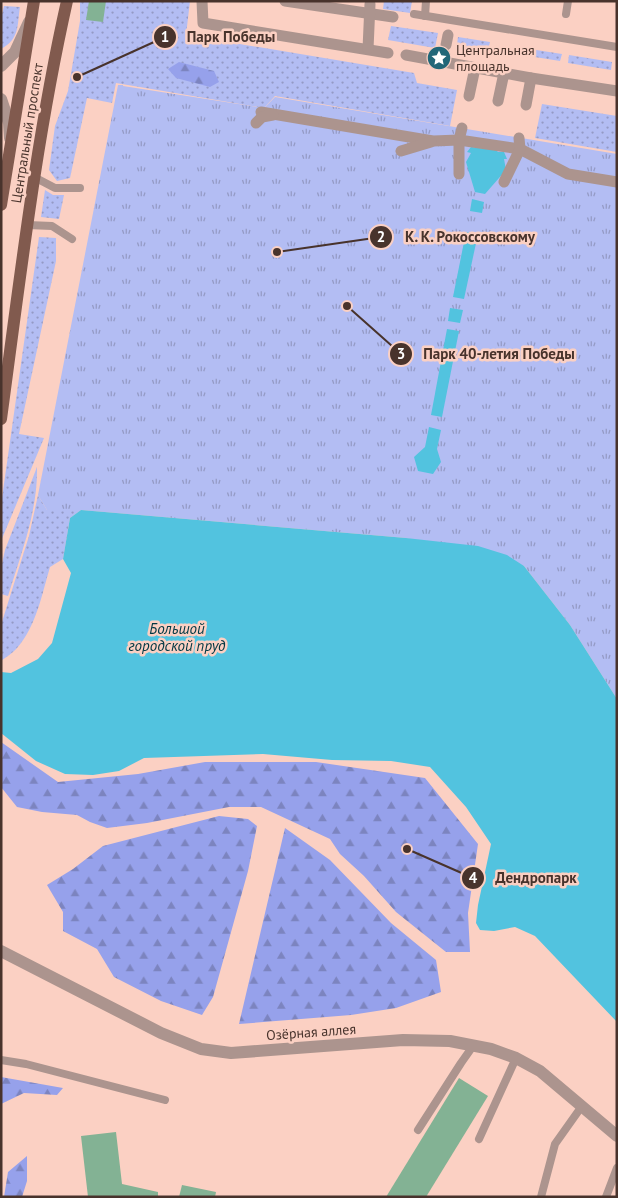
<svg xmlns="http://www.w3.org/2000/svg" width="618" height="1198" font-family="'PT Sans',sans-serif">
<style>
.grass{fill:url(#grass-dots)}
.forest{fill:url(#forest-firs)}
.park{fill:url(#park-tufts)}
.water{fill:#52c3df}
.building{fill:#83b294}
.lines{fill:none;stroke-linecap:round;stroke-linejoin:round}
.service{stroke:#ac948e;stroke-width:8}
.pedestrian{stroke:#ac948e;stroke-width:11}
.tertiary{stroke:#ac948e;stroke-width:12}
.primary{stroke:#815a4e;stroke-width:12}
.labels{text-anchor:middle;stroke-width:5;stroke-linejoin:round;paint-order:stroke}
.poi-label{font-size:14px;fill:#48332c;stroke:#fbd0c3;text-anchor:start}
.street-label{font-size:14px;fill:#48332c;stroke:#fbd0c3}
.water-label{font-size:15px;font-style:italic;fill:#003743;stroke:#fbd0c3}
.leader{fill:none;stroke:#48332c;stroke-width:2}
.callout-dot{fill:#48332c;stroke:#fbd0c3;stroke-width:2}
.mark-label{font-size:15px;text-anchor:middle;font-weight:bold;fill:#fff}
.callout-label{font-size:15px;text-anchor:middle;font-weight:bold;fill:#48332c;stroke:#fbd0c3;stroke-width:5;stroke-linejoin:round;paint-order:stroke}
</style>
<defs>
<pattern id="grass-dots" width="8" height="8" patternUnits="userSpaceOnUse" patternTransform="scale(1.25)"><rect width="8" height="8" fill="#b3bdf3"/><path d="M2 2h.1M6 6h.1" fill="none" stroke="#949ac5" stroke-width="1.8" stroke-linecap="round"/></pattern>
<pattern id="forest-firs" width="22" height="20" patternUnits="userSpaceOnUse" patternTransform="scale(1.25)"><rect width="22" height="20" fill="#96a1eb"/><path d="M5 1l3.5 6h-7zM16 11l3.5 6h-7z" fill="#7c84bf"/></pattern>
<pattern id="park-tufts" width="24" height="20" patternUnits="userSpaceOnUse" patternTransform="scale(1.25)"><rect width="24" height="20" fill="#b3bdf3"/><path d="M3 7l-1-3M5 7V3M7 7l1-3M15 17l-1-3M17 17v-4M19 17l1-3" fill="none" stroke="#949ac5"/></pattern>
</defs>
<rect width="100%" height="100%" fill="#fbd0c3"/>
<!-- grass -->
<g class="grass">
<polygon points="80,1 190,1 186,35 414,73 417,83 457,90 450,126 275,96 264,108 116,83 112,103 87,98 70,178 57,181 49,170 55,126 68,91 80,21"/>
<polygon points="384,1 412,1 410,13 383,9"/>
<path d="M4,6L20,7C17,25 20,39 1,49V18Z"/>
<polygon points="391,26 438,33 435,48 388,40"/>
<polygon points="458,37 490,42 488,50 457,45"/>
<polygon points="517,47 562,54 560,61 516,54"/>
<polygon points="569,55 612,62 611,70 568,63"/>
<polygon points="542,104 617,116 617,152 535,138"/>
<polygon points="45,190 53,195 64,195 59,219 41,217"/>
<polygon points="39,237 56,238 56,261 19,434 44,438 1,541 1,505"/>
<path d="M37,467C38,511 21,554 8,596L1,594V568L5,550Z"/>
<path d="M38,495L47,510H81L70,518L63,559L50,567C42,594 36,627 17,648C13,653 6,657 1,661V625L29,536Z"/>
</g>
<!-- forest -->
<g class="forest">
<polygon points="179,62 214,71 219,82 210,87 176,78 168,69"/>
<polygon points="1,742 58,782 138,774 205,762 316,762 425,778 478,844 468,913 470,952 446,952 396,912 364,876 340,854 330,839 261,807 229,807 147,823 107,828 90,822 77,815 42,812 17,807 1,787"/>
<polygon points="219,816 248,819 257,826 248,871 213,997 202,1015 161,1001 114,977 97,949 63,931 63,912 47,885 73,869 103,846"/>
<polygon points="285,828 330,860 391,923 436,960 441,992 396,1008 351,1015 239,1024"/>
<polygon points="1,1077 63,1088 57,1095 24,1093 1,1104"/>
<polygon points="27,1156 27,1181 22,1197 4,1197 8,1172"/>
</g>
<!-- park -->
<polygon class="park" points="118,85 123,85 123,86 264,108 275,97 617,154 617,699 570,625 524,566 406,538 81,510 47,510 38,495"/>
<!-- water -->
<g class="water">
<polygon points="471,147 496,150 498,152 504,152 507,159 504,159 506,170 485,194 475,192 466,162 471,153 467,152"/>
<polygon points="472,199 484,202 482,213 470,211"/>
<polygon points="466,232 478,234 464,299 453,297"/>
<polygon points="450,308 463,310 460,323 448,321"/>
<polygon points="447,329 459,331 442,417 431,415"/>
<polygon points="429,427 441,430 437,449 441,462 433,474 418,471 414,457 425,447"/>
<polygon points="81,510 406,538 478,546 507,555 524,566 570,625 617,699 617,1022 535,936 515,927 494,931 480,930 476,923 478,905 491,844 466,807 430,767 391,761 332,760 263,754 144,758 119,771 93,775 65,774 36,761 1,733 1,672 11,673 38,659 52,643 71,573 63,559 70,518"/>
</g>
<!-- building -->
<g class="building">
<polygon points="89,1 106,1 103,22 86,20"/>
<polygon points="459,1078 488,1096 426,1197 386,1197"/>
<polygon points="116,1132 122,1184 158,1192 158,1197 88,1197 81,1136"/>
<polygon points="182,1185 216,1192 215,1197 179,1197"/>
</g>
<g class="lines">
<!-- service -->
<g class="service">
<polyline points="414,14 617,47"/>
<polyline points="566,14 568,1"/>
<polyline points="425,16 426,1"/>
<polyline points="34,177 55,188 80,188"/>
<polyline points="28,225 52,226 72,239"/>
<polyline points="1,1060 26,1064 165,1100"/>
<polyline points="418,1130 461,1063 473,1046"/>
<polyline points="479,1139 516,1058"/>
<polyline points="541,1197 555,1144 582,1106"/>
<polyline points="606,1197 617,1168"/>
</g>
<!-- pedestrian -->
<g class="pedestrian">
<polyline points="202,1 203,23 388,53"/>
<polyline points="285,1 393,17"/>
<polyline points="446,45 448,35"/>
<polyline points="368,49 370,4"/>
<polyline points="406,55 531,78 617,91"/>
<polyline points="469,96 475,68"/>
<polyline points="498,101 504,73"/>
<polyline points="526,105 531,78"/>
<polyline points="261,112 433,141 459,140 520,149 568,174 617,182"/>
<polyline points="256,123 262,117 273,115"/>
<polyline points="401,151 431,142"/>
<polyline points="459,174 459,140 462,128"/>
<polyline points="504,182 520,149 519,138"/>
</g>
<!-- tertiary -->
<g class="tertiary">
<polyline points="1,66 15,52 29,22"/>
<polyline points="1,99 9,123 10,138"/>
<polyline points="1,951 161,1033 201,1049 231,1053 403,1040 450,1041 491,1049 516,1058 540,1071 617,1136"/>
</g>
<!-- primary -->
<g class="primary">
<polyline points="1,205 34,1"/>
<path d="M1,419C20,279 36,139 67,1"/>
</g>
</g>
<!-- icons -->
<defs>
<g id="sight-disc" transform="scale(1.25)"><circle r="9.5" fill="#226778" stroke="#fbd0c3"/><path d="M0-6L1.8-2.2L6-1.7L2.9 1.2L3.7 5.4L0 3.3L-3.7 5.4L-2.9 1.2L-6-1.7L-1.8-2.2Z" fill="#fff"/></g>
</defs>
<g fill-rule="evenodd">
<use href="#sight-disc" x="439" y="58"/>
</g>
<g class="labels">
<!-- poi labels -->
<g class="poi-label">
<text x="456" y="55">Центральная<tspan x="456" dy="16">площадь</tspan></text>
</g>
<!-- street labels -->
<g class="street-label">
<text transform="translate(27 133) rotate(-81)" y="5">Центральный проспект</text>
<text transform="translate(311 1032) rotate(-4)" y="5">Озёрная аллея</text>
</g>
<!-- water labels -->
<g class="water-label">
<text x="177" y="634">Большой<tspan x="177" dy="17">городской пруд</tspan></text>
</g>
</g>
<!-- callouts -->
<path class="leader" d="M77 77L165 37M277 252L381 237M347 306L401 354M407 849L473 878"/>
<g class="callout-dot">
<circle cx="77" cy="77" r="5"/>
<circle cx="277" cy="252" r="5"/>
<circle cx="347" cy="306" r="5"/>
<circle cx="407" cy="849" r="5"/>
<circle cx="165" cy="37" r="12"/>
<circle cx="381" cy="237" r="12"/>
<circle cx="401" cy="354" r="12"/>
<circle cx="473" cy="878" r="12"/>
</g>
<g class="mark-label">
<text x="165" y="42">1</text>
<text x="381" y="242">2</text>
<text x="401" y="359">3</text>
<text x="473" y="883">4</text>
</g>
<g class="callout-label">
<text x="231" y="42">Парк Победы</text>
<text x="470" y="242">К. К. Рокоссовскому</text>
<text x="499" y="359">Парк 40-летия Победы</text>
<text x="536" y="883">Дендропарк</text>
</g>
<!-- border -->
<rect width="618" height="1198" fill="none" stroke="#48332c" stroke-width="5"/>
</svg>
